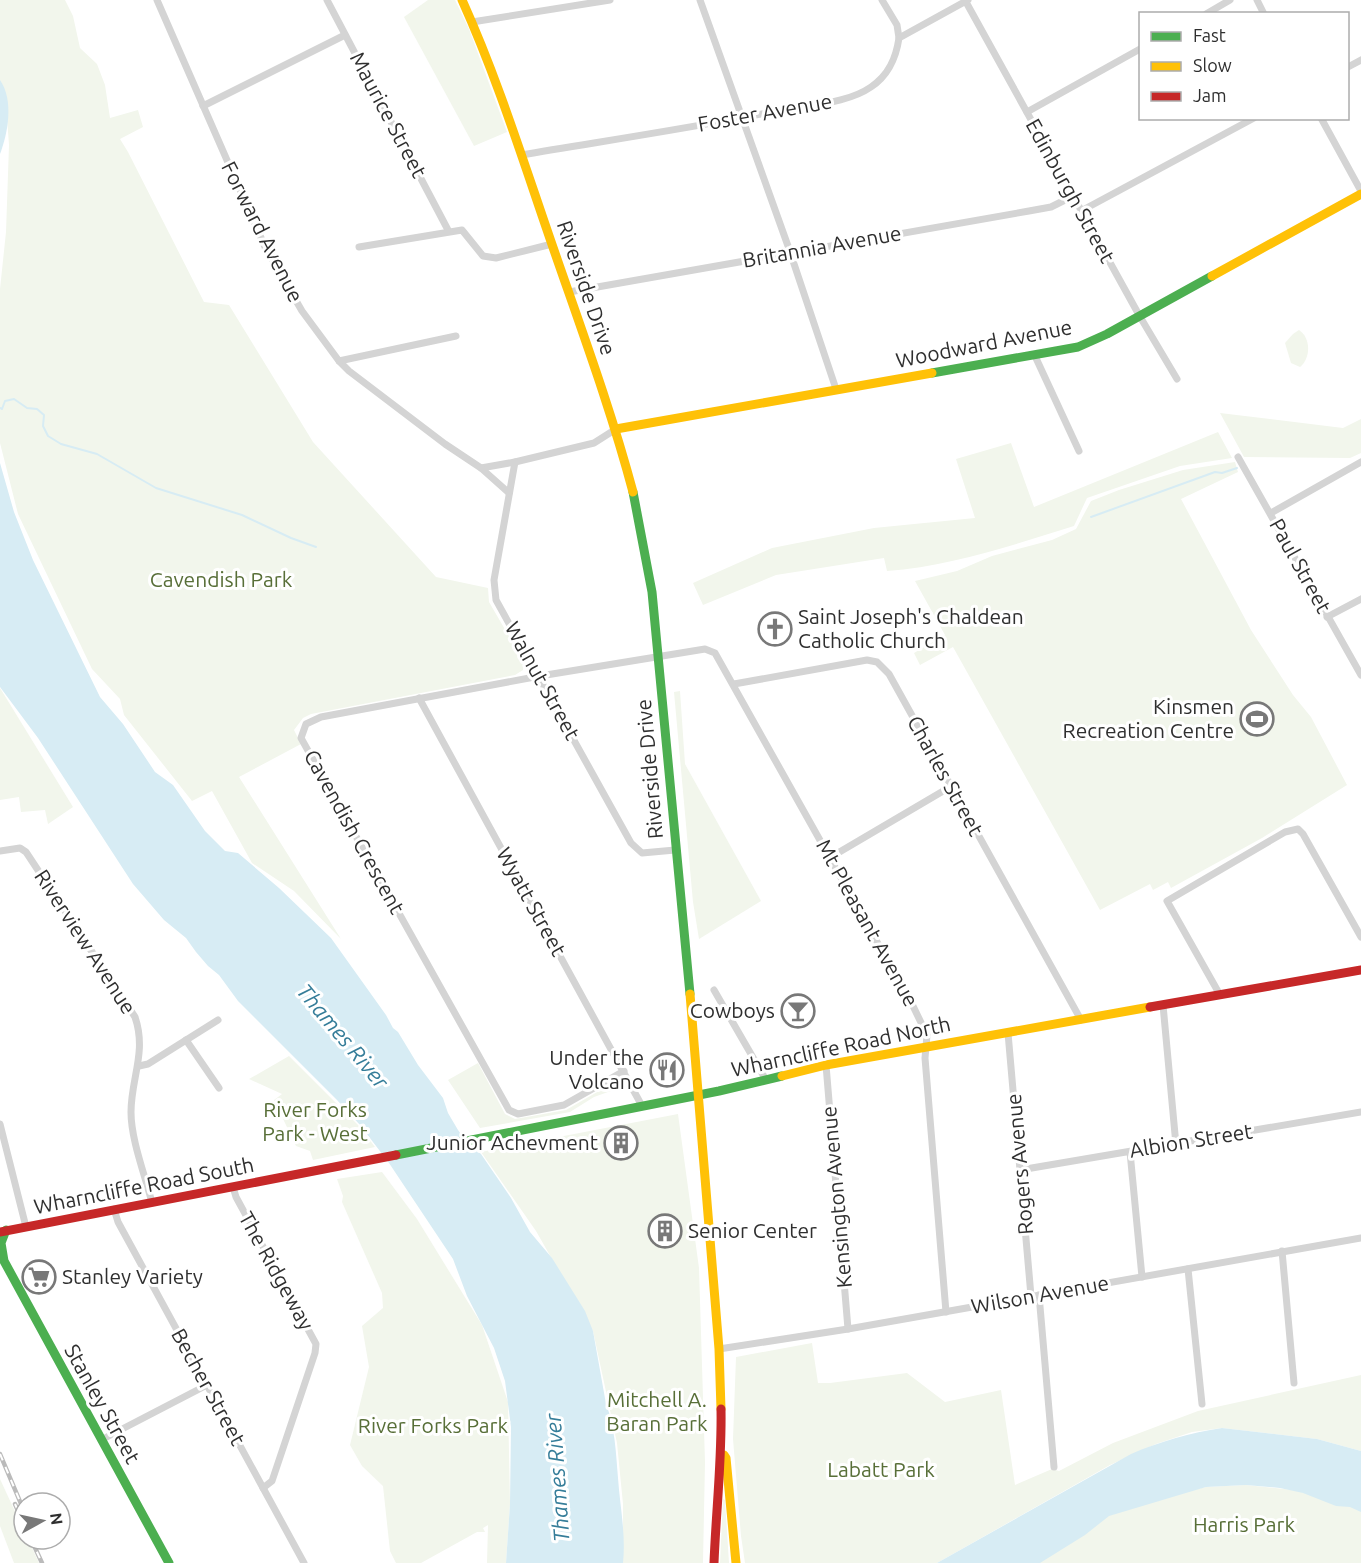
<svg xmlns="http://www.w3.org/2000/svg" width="1361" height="1563" font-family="Ubuntu,sans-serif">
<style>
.green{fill:#f2f6ec}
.water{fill:#d7ecf4}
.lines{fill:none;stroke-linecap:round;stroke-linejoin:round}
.stream{stroke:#d7ecf4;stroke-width:2}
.street{stroke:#d4d4d4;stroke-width:7}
.fast{stroke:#4caf50;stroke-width:9}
.slow{stroke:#ffc107;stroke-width:9}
.jam{stroke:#c62828;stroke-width:9}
.rail-casing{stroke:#bbb;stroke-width:4.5}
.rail{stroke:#fff;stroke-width:2;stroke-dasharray:7;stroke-linecap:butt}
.labels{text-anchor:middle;stroke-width:6;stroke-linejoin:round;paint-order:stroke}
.street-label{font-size:21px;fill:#2f2f2f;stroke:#fff}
.park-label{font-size:21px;fill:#586f38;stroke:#fff}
.poi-label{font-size:21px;fill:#2f2f2f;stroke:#fff;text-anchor:end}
.water-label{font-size:22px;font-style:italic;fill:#357d99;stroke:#fff}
</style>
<rect width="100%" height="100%" fill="#fff"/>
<!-- green -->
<g class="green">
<polygon points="0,0 65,0 73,16 80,48 97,64 105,85 110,118 138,110 143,127 120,139 128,152 204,302 229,305 313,442 436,577 488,588 489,602 524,662 523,670 515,675 311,714 303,718 294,730 301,744 239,777 341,939 294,891 252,863 212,791 192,801 124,715 120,699 92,669 18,514 0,443 0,289 6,232 9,145 6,104 0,91"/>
<polygon points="428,0 455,0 469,29 507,132 474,146 404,17"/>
<path d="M1299,330C1311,338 1311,358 1300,367L1291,363L1285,343L1293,334Z"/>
<polygon points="1220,413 1343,428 1361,419 1361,453 1350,458 1244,457"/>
<path d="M1218,432L1232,458L1180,466L1087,498L1074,526C1013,545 951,566 887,571L884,558L776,575L703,605L693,583L772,548L874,528L975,518L956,459L1011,443L1034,507Z"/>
<polygon points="1235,462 1238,472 1181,499 1251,630 1293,695 1311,717 1347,785 1262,838 1171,888 1168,882 1153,890 1150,884 1100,910 953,647 920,665 914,653 945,635 915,581 957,571 992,556 1052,540 1076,529 1091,501 1119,490 1183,470"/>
<polygon points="0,688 73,807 48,824 45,810 21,812 19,797 0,800"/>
<polygon points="680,691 685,764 761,901 699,939 693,902 674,692"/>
<polygon points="289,1056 359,1126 375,1147 313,1160 310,1151 296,1146 274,1100 282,1094 249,1079"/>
<polygon points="478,1063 505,1114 515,1119 566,1110 618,1080 623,1085 622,1087 594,1097 570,1112 480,1128 448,1080"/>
<polygon points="678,1114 699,1268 705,1462 703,1563 623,1563 623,1504 617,1443 593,1331 536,1231 481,1152"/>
<polygon points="382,1172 417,1219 482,1325 508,1402 510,1504 506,1563 487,1563 488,1525 483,1528 485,1532 477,1532 421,1563 396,1563 390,1551 383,1486 362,1466 350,1445 369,1367 362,1326 383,1308 382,1293 342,1202 343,1196 337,1179"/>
<polygon points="812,1343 818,1383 830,1383 907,1373 945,1402 1001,1390 1015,1485 1052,1469 1059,1471 1113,1443 1198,1411 1361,1375 1361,1451 1317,1439 1222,1428 1192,1432 1156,1444 1110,1465 937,1563 745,1563 741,1536 733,1439 736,1357"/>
<polygon points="0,1479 24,1531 24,1539 28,1539 39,1563 14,1563 0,1526"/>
<polygon points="1246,1485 1294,1490 1361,1509 1361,1563 1033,1563 1123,1506 1206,1487"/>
<polygon points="723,1499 725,1500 729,1563 720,1563"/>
</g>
<!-- water -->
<g class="water">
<path d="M0,80C14,100 8,133 0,154Z"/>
<path d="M0,463L14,512L33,560L100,697L123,724L155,772L173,785L205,831L225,851L238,853L279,888L331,938L386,1015L393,1028L398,1032L418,1065L443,1098L448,1113L458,1130L465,1140L481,1154L511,1198L530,1232L552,1258L585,1311L593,1331L606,1404C615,1427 616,1453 618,1478C620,1507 626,1534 623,1563H506L510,1504L511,1427L505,1381L494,1348L467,1296L453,1259L389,1163L360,1125L337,1100L238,1001L219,975L208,966L196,952L186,938L164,920L133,884L38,738L0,687Z"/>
<path d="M1222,1428L1317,1439L1361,1451V1512L1350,1507L1336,1506L1303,1493L1280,1488L1246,1485L1206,1487L1109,1516L1085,1535L1040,1563H937L1131,1454C1161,1441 1190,1433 1222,1428Z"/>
</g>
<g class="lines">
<!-- stream -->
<g class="stream">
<polyline points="0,408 2,409 5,401 14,399 27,408 37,409 44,415 43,426 48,436 61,444 97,454 156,488 242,515 291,538 316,547"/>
<polyline points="1091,517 1215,472 1222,473 1237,468"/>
</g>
<!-- street -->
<g class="street">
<polyline points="157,0 265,247 302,311 339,361 349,371 445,444 481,468 515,462 594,443 616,429"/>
<polyline points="327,0 448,230"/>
<polyline points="700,0 788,246 836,389"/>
<polyline points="882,0 897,25 899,38"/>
<polyline points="1257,0 1264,14"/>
<polyline points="966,2 1139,315 1177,379"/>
<polyline points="1206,14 1230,0"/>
<polyline points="472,22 610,0"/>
<polyline points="1348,67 1361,60"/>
<polyline points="203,106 345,35"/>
<polyline points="1027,112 1140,49"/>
<polyline points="1321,118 1361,191"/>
<path d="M521,155C610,140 699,127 787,109C814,104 848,103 871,87C889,75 896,58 899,38L968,0"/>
<polyline points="1081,211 1254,118"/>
<polyline points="359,247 462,230 483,256 496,258 552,244"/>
<polyline points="569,292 1029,211 1051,207 1073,196"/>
<polyline points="1035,356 1079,451"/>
<polyline points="339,361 456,336"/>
<polyline points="1238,457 1361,675"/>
<polyline points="515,462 494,580 496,600 631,843 642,853 675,850"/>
<polyline points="481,468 509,493"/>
<polyline points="1271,513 1361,462"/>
<polyline points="1327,617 1361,599"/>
<polyline points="734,684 867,660 877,662 889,674 1081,1020"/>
<polyline points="419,698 642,1106"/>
<path d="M0,851L20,848L26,852L135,1017C147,1052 131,1078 131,1112C131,1140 145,1175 152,1203"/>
<polyline points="831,857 950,787"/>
<polyline points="714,990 766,1080"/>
<polyline points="1220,995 1167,901 1285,832 1298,829 1303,834 1361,937"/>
<polyline points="1163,1005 1176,1145"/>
<polyline points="1008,1033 1031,1296"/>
<polyline points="186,1040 219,1088"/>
<polyline points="826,1065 848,1329"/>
<polyline points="139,1066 148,1064 218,1020"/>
<polyline points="624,1071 564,1105 518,1114 509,1110 301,738 306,724 321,717 540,676 705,649 715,653 913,1006 927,1035 925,1058 946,1312"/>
<polyline points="0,1124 26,1227"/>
<polyline points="1130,1152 1142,1277"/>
<polyline points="1020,1170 1361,1112"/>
<polyline points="233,1187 236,1197 316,1344 315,1353 272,1481 263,1488"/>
<polyline points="114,1209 118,1222 304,1563"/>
<polyline points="1282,1251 1294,1383"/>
<polyline points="1188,1269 1202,1404"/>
<polyline points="1039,1295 1054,1467"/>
<polyline points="719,1349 848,1329 1361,1238"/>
<polyline points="101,1440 207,1385"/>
</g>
<!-- fast -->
<g class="fast">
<polyline points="932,373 1078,347 1107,334 1212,276"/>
<polyline points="633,492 652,592 690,994"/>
<polyline points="396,1155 719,1091 782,1076"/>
<polyline points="6,1230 1,1243 4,1261 169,1563"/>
</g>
<!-- slow -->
<g class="slow">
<path d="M462,0C495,73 520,151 546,227C576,315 609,402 633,492"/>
<polyline points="1212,276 1361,194"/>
<polyline points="616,429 932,373"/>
<polyline points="690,994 719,1349 721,1409"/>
<polyline points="782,1076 826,1065 1150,1007"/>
<polyline points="724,1455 726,1458 736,1563"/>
</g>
<!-- jam -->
<g class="jam">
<polyline points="1150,1007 1361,970"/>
<polyline points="0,1232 396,1155"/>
<path d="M714,1563C716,1511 722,1461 721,1409"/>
</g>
<!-- rail casing -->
<g class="rail-casing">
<g id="rail">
<polyline points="0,1454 24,1511"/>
<polyline points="15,1504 24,1524"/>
<polyline points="31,1539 42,1563"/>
</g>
</g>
<!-- rail -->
<use href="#rail" class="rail"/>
</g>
<!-- icons -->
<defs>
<g id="church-ring" transform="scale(1.725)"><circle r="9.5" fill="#fff" stroke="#787878" stroke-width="1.5"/><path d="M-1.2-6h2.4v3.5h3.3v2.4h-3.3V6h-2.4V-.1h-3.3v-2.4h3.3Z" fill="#787878"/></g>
<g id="stadium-ring" transform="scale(1.725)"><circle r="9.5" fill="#fff" stroke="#787878" stroke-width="1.5"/><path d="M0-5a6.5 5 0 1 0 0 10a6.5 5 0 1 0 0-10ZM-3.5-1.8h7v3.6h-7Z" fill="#787878"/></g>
<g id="bar-ring" transform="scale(1.725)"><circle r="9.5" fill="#fff" stroke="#787878" stroke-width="1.5"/><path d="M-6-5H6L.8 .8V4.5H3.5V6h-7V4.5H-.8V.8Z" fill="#787878"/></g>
<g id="restaurant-ring" transform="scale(1.725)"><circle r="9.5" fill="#fff" stroke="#787878" stroke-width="1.5"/><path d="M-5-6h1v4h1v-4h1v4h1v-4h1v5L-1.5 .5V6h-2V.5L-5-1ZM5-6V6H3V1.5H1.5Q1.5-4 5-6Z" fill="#787878"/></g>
<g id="building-ring" transform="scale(1.725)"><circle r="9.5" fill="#fff" stroke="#787878" stroke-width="1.5"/><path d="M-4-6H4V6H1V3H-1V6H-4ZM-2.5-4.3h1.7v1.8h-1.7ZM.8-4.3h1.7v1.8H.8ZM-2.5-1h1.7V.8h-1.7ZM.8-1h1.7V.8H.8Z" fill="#787878"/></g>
<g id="supermarket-ring" transform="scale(1.725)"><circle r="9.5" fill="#fff" stroke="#787878" stroke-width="1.5"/><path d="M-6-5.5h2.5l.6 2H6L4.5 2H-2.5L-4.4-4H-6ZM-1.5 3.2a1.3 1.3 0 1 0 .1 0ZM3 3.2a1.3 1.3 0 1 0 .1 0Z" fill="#787878"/></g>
</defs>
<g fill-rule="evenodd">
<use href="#church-ring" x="775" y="629"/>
<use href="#stadium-ring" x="1257" y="719"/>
<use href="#bar-ring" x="798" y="1011"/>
<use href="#restaurant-ring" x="667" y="1070"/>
<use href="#building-ring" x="621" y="1143"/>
<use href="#building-ring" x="665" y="1231"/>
<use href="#supermarket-ring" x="39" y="1277"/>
</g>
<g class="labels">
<!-- street labels -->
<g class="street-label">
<text transform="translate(765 113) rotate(-10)" y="7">Foster Avenue</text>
<text transform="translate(388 115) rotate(62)" y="7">Maurice Street</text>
<text transform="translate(1070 191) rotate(61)" y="7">Edinburgh Street</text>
<text transform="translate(262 232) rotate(63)" y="7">Forward Avenue</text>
<text transform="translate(822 247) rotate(-10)" y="7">Britannia Avenue</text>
<text transform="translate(586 288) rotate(71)" y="7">Riverside Drive</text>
<text transform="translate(984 344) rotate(-11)" y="7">Woodward Avenue</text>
<text transform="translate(1300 566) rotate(61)" y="7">Paul Street</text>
<text transform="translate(542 681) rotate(61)" y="7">Walnut Street</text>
<text transform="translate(650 769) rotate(-95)" y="7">Riverside Drive</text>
<text transform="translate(945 776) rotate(61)" y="7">Charles Street</text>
<text transform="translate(354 832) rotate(61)" y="7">Cavendish Crescent</text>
<text transform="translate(531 902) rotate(61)" y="7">Wyatt Street</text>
<text transform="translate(867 923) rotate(61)" y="7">Mt Pleasant Avenue</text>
<text transform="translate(85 942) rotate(57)" y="7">Riverview Avenue</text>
<text transform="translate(841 1047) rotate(-12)" y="7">Wharncliffe Road North</text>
<text transform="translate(1191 1141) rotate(-9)" y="7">Albion Street</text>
<text transform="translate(1020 1164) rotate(-95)" y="7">Rogers Avenue</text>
<text transform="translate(144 1186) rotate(-11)" y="7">Wharncliffe Road South</text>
<text transform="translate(837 1197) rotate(-95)" y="7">Kensington Avenue</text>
<text transform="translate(276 1271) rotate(61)" y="7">The Ridgeway</text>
<text transform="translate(1040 1295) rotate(-10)" y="7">Wilson Avenue</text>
<text transform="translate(208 1387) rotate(61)" y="7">Becher Street</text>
<text transform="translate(102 1404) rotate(61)" y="7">Stanley Street</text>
</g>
<!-- park labels -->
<g class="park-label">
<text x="221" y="587">Cavendish Park</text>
<text x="315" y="1117">River Forks<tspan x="315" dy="24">Park - West</tspan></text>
<text x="657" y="1407">Mitchell A.<tspan x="657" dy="24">Baran Park</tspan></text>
<text x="433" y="1433">River Forks Park</text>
<text x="881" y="1477">Labatt Park</text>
<text x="1244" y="1532">Harris Park</text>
</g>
<!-- poi labels -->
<g class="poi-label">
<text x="798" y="624" text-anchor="start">Saint Joseph's Chaldean<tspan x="798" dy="24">Catholic Church</tspan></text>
<text x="1234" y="714">Kinsmen<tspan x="1234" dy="24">Recreation Centre</tspan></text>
<text x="775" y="1018">Cowboys</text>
<text x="644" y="1065">Under the<tspan x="644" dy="24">Volcano</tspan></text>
<text x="598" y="1150">Junior Achevment</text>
<text x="688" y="1238" text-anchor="start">Senior Center</text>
<text x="62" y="1284" text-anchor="start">Stanley Variety</text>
</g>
<!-- water labels -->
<g class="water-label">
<text transform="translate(343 1036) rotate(50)" y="8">Thames River</text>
<text transform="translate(557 1478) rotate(-94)" y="8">Thames River</text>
</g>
</g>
<!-- legend -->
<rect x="1139" y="12" width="210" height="108" fill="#ffffff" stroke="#acacac" stroke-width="1.5"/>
<rect x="1151" y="32" width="30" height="9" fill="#4caf50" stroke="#acacac" stroke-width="1.5"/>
<text x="1193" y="42" font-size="18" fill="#2f2f2f">Fast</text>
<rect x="1151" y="62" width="30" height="9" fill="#ffc107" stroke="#acacac" stroke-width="1.5"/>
<text x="1193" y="72" font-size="18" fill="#2f2f2f">Slow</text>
<rect x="1151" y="92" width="30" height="9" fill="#c62828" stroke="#acacac" stroke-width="1.5"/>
<text x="1193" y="102" font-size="18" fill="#2f2f2f">Jam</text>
<!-- north arrow -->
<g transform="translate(42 1521) rotate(82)"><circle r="28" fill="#ffffff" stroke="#acacac" stroke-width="1.5"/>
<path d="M0-4.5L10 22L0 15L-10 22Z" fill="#787878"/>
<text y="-9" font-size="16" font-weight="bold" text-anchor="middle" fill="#2f2f2f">N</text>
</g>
</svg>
